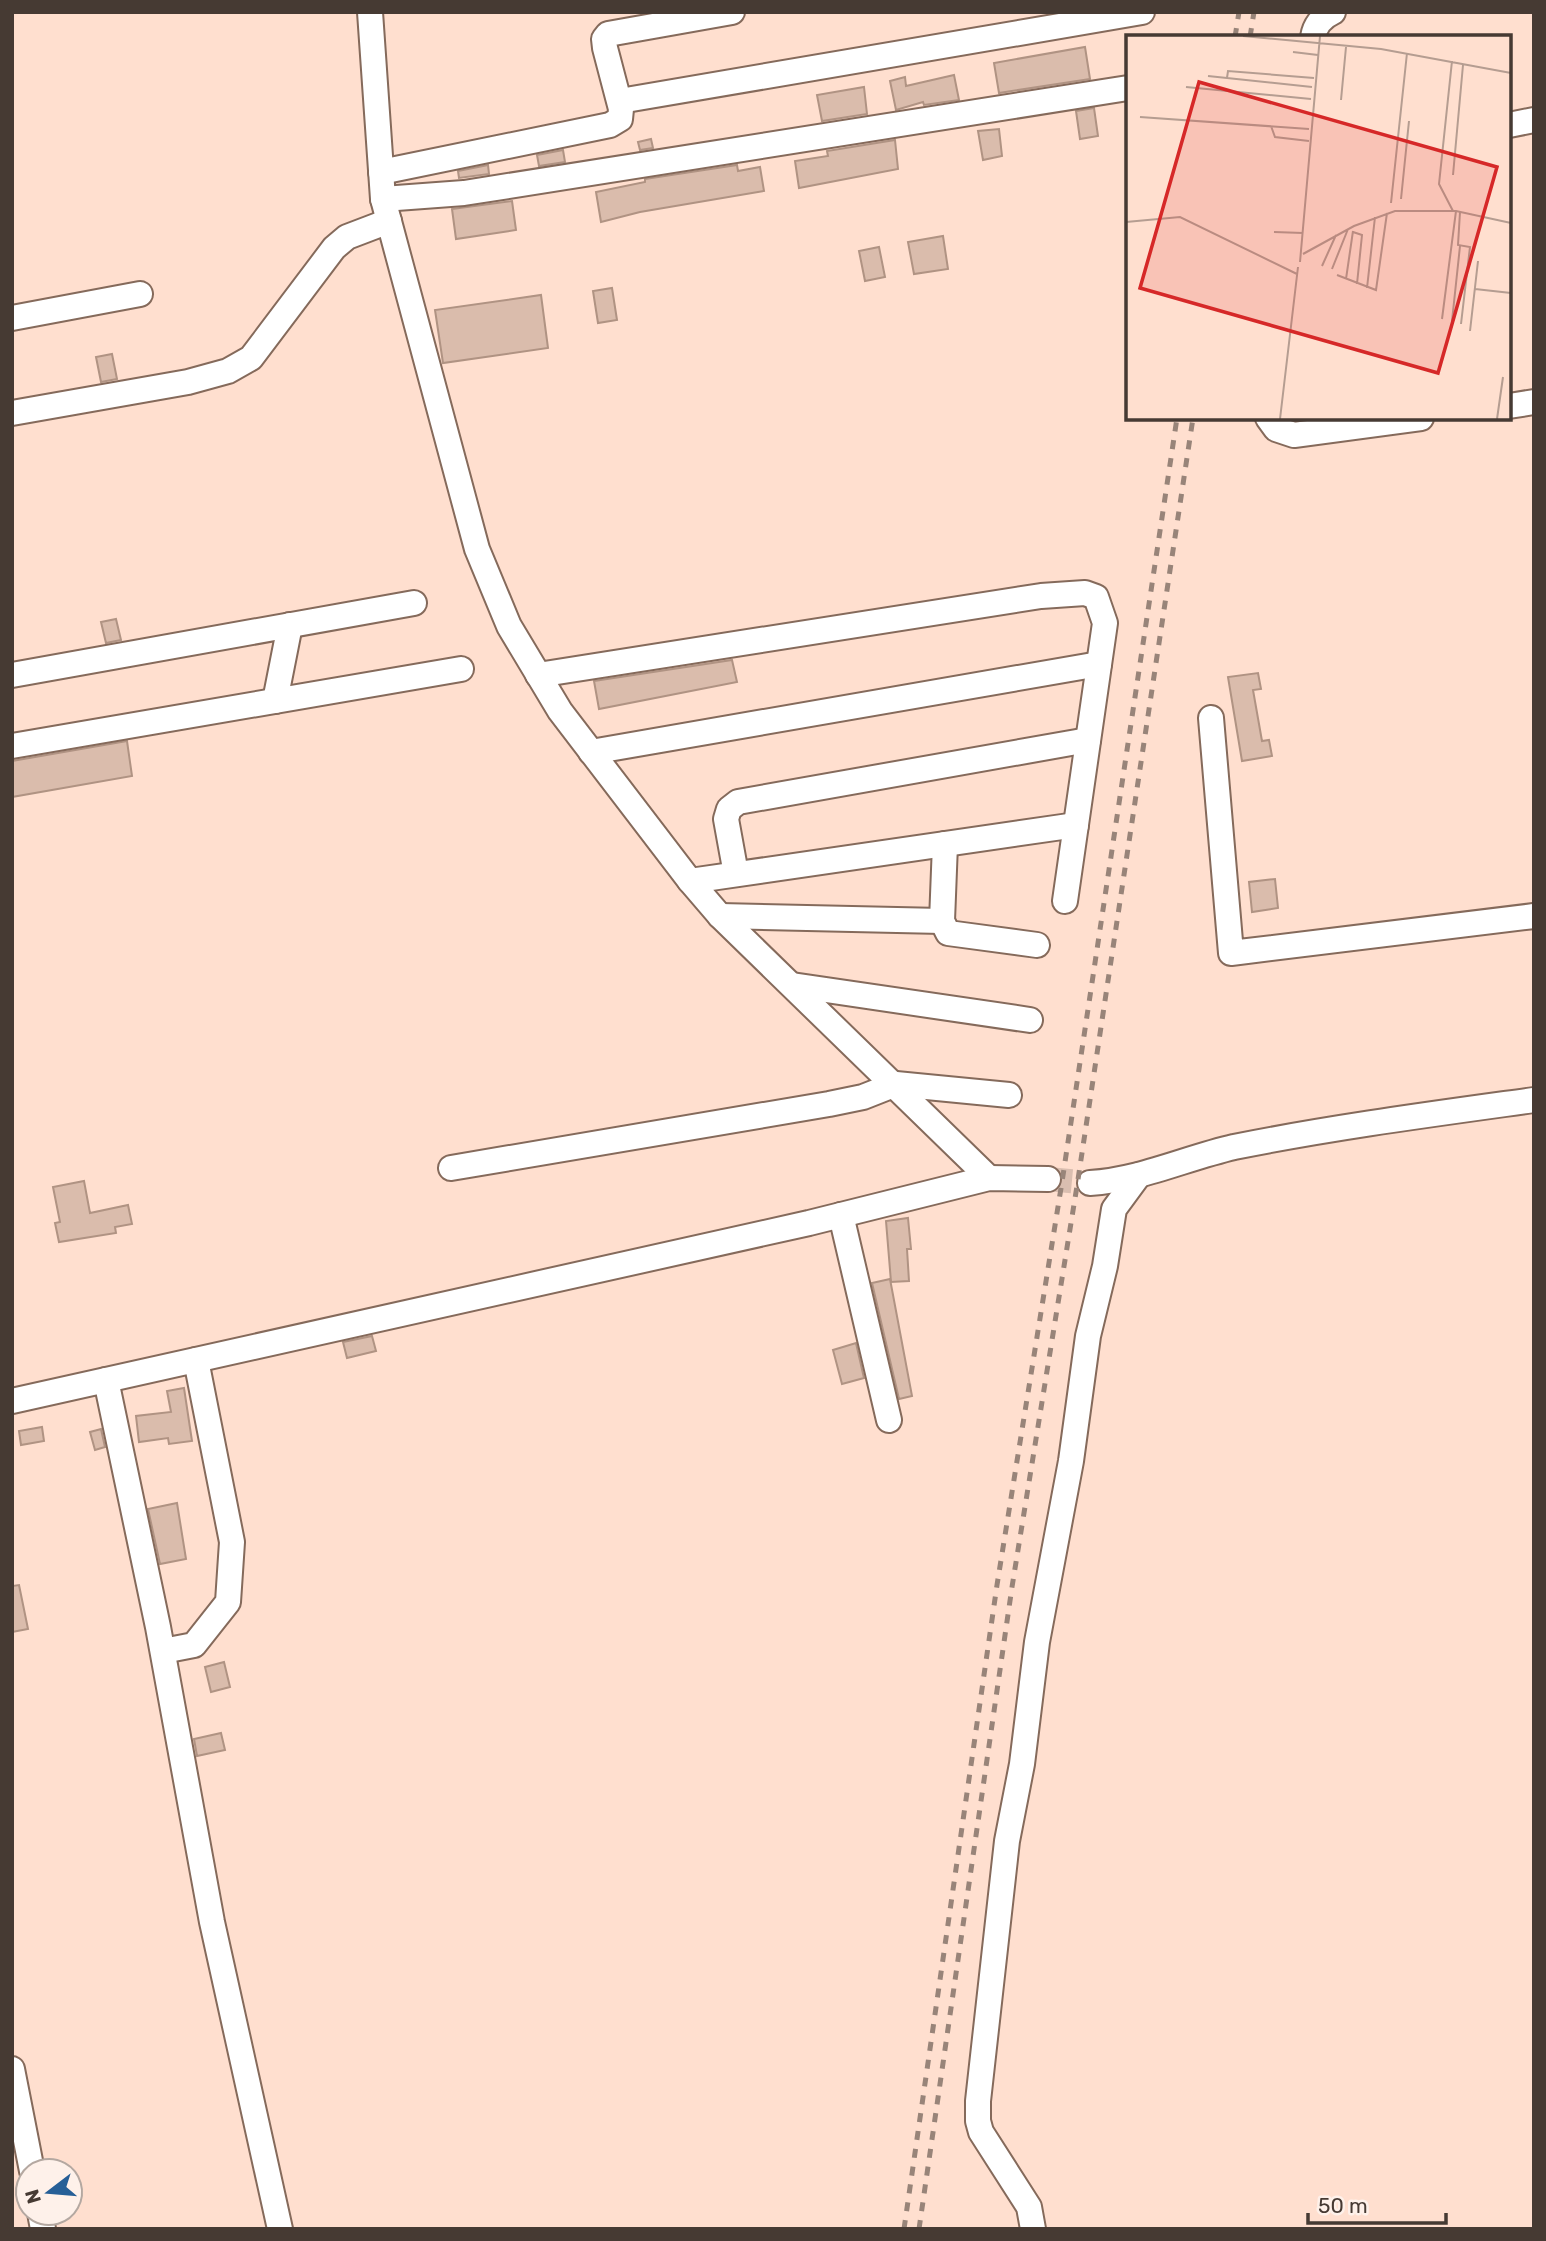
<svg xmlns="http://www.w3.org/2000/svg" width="1546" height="2241" font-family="Rubik,sans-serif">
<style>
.building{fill:#dabcac;stroke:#b09383;stroke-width:2}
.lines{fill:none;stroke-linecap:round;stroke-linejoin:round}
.minor-tunnel{stroke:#dabeb0;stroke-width:24;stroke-dasharray:24 12;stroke-linecap:butt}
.minor-casing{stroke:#856a5b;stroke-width:28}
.minor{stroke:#fff;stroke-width:24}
.rail{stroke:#988479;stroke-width:5;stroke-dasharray:9 9;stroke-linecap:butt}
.inset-road{fill:none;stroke:#b59d91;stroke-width:2}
.view{fill:#d62828;fill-opacity:0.15;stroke:#d62828;stroke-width:3.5}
.inset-edge{fill:none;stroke:#463a33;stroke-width:3.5}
</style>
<rect width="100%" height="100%" fill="#ffdfcf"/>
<!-- building -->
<g class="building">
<polygon points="1085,47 1090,79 999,93 994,63"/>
<polygon points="954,75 959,100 924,105 923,102 896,110 890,81 905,77 906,86"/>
<polygon points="864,87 867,114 822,121 817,95"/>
<polygon points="1094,108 1098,136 1080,139 1076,111"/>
<polygon points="999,129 1002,156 983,160 978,131"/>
<polygon points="651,139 653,148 640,150 638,142"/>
<polygon points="895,140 898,169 799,188 795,161 828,156 827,151"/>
<polygon points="563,150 565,162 539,166 537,155"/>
<polygon points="488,165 489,174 459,178 458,171"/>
<polygon points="737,165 738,171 760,167 764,191 640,212 601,222 596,192 645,182 645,179"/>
<polygon points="512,201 516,230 456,239 452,209"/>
<polygon points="943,236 948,269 914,274 908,242"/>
<polygon points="879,247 885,277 865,281 859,251"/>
<polygon points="612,288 617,320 598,323 593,291"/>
<polygon points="541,295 548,348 443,363 435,310"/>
<polygon points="112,354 117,379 101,382 96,357"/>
<polygon points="116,619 121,640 106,643 101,622"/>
<polygon points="732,660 737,682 599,709 594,681"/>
<polygon points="1258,673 1261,689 1253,690 1262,741 1269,740 1272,756 1242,761 1228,677"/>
<polygon points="127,741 132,776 12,797 12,761"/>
<polygon points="1275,879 1278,908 1252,912 1249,882"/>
<polygon points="84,1181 90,1213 128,1205 132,1224 115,1227 116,1233 59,1242 55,1223 60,1222 53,1187"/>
<polygon points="908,1218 911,1249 907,1249 909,1281 891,1282 886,1221"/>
<polygon points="890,1279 912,1396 899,1399 872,1283"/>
<polygon points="372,1336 376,1351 347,1358 343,1342"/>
<polygon points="856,1343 864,1378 842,1384 833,1350"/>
<polygon points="184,1388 192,1441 169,1444 168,1438 139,1442 136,1416 171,1412 167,1391"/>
<polygon points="42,1427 44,1441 21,1445 19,1431"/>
<polygon points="101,1429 105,1447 95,1450 90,1432"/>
<polygon points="177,1503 186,1559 160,1564 148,1509"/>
<polygon points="19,1585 28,1629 12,1632 12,1586"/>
<polygon points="224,1662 230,1687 211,1692 205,1667"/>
<polygon points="221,1733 225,1750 197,1756 194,1739"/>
</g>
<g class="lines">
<!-- minor-tunnel -->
<polyline class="minor-tunnel" points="1048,1179 1090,1183"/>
<!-- minor casing -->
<g class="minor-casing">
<g id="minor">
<polyline points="370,12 383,199 477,549 509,626 560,711 690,881 720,916 989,1178"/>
<path d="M1313,37C1315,25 1322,17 1333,12"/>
<polyline points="620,101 1142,12"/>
<polyline points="1509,125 1534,120"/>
<polyline points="381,172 610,125 620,119 621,109 605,48 604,39 608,34 732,12"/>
<polyline points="383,199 464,193 1128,88"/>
<polyline points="12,318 140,294"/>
<polyline points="1509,406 1534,402"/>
<polyline points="12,413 188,382 228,371 251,358 334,248 347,237 389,221"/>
<polyline points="1268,418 1276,429 1294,435 1421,418"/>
<polyline points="12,675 414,603"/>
<polyline points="538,675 1041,596 1085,593 1096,597 1105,623 1065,901"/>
<polyline points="275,701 290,625"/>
<polyline points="1211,718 1231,953 1534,916"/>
<polyline points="12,746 461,669"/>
<polyline points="591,752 1099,664"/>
<polyline points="945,844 942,921 948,933 1037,945"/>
<polyline points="736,874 726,819 729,809 738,802 1088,740"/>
<polyline points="690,881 1076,825"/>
<polyline points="720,916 942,921"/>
<polyline points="792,985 1030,1020"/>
<polyline points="451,1168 829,1104 863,1097 896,1084 1009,1095"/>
<path d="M1090,1183C1140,1180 1186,1158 1234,1147C1334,1127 1433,1114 1534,1100"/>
<polyline points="841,1215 889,1420"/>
<polyline points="106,1380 158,1627 212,1922 280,2229"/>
<polyline points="12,1401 809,1223 989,1178 1048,1179"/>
<polyline points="163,1651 194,1645 228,1602 232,1542 196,1360"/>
<polyline points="12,2069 32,2171"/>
<polyline points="40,2213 43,2229"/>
<polyline points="1033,2229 1029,2207 981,2132 978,2121 978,2101 1007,1841 1022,1764 1037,1642 1071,1461 1088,1336 1105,1266 1114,1209 1139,1175"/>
</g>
</g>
<!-- minor -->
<use href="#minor" class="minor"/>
<!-- rail -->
<g class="rail">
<polyline points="1235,37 1239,12"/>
<polyline points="1250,37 1254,12"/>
<polyline points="904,2229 997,1585 1062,1182 1177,418"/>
<polyline points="919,2229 1012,1587 1077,1186 1193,418"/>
</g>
</g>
<!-- overview -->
<g transform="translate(1126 35)">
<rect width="385" height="385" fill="#ffdfcf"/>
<path class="inset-road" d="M117,1L255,14L385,38M167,17L192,20M326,26L313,149L327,176M82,41L186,52M101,43L102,36L188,43M60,52L185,64M215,65L220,12M14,82L183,94M145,91L149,102L183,106M327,140L337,30M275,164L283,86M265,168L281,18M334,177L332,210L344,212L335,289M0,187L54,182L171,239M148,197L177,198M227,197L236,200L231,249M177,219L228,191L269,176H330L385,188M174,227L194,1M196,231L210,200M206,234L222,194M211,240L250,255L261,178M220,244L227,196M241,253L249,182M349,254L385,258M316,284L330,176M326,286L334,211M344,296L352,226M154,384L172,232M371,384L377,342"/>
<path class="view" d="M73,47L371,132L312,338L14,253Z"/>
<rect width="385" height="385" class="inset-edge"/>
</g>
<!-- border -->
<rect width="1546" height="2241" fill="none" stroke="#463a33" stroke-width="28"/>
<!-- north arrow -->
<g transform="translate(49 2192) rotate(254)"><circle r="33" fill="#fef1ea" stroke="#b4a8a1" stroke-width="2"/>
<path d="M0-5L12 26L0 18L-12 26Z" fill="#265f97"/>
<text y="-10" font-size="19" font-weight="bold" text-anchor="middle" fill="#463a33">N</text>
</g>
<!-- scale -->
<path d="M1308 2213v10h138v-10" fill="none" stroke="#463a33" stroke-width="3.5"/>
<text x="1318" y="2213" font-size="21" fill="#463a33" stroke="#fef1ea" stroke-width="5" paint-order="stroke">50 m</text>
</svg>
